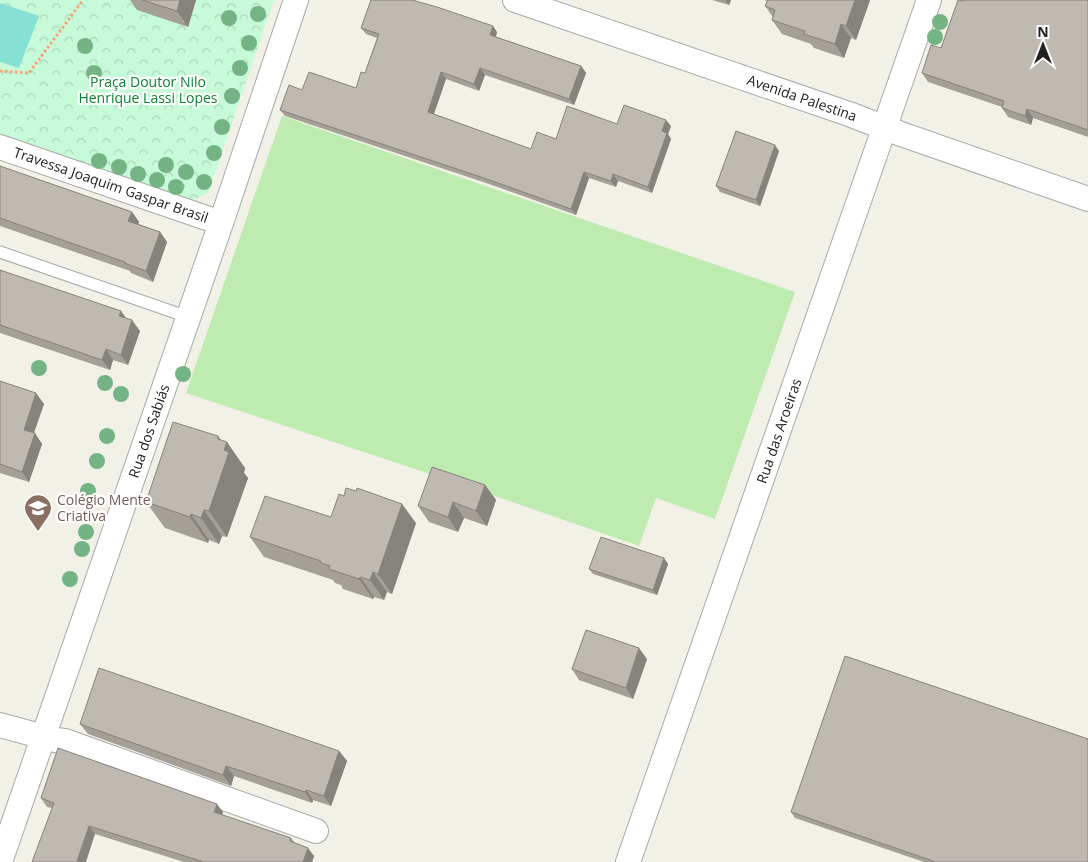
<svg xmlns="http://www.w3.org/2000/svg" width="1088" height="862" font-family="'Open Sans',sans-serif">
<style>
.grass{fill:#beebaf}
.park{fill:url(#park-crowns)}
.pitch{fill:#87e0d4}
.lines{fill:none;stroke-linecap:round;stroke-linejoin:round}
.lane-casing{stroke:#a8a8a8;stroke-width:13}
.street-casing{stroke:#a8a8a8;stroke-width:26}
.path{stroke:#faa171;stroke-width:3;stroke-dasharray:2.5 2.5;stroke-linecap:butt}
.lane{stroke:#fff;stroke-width:11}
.street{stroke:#fff;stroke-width:24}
.tree{fill:#74b484}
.wall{fill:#a4a098}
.shaded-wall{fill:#86827c}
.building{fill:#bfbab1;stroke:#86827c}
.labels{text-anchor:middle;stroke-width:4.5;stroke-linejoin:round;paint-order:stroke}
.park-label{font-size:14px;fill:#0c8333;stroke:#fff}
.street-label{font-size:14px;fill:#212121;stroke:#fff}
.education-label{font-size:14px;fill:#785e54;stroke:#fff;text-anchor:start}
</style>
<defs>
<pattern id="park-crowns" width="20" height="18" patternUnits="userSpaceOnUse" patternTransform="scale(1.25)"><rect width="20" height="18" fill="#c7fad8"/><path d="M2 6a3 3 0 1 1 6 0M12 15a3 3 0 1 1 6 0" fill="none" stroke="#abd6b9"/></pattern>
</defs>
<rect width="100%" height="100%" fill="#f2f1e8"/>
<!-- grass -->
<polygon class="grass" points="282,116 795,292 715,519 656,498 639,546 469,487 186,393"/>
<!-- park -->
<polygon class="park" points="0,0 274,0 208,193 191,201 0,134"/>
<!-- pitch -->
<polygon class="pitch" points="0,3 39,16 19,68 0,62"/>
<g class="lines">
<!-- lane casing -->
<g class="lane-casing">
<polyline id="lane" points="0,252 188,317"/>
</g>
<!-- street casing -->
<g class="street-casing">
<g id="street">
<polyline points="515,0 849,114 901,134 1088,199"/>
<polyline points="0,147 221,223"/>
<polyline points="0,725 55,740 65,741 316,831"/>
<polyline points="0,862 221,223 296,0"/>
<polyline points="628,862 929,0"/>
</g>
</g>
<!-- path -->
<polyline class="path" points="0,71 29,73 83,0"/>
<!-- lane -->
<use href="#lane" class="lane"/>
<!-- street -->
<use href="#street" class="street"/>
</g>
<!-- trees -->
<g class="tree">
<circle cx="258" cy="14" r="8"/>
<circle cx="229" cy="18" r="8"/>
<circle cx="940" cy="22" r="8"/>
<circle cx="935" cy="37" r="8"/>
<circle cx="249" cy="43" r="8"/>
<circle cx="85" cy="46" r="8"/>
<circle cx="240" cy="68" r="8"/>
<circle cx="94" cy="73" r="8"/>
<circle cx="232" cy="96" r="8"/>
<circle cx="222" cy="127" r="8"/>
<circle cx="214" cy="153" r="8"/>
<circle cx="99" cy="161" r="8"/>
<circle cx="166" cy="165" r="8"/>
<circle cx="119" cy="167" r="8"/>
<circle cx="186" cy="172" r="8"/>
<circle cx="138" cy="174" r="8"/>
<circle cx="157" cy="180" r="8"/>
<circle cx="204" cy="182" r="8"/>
<circle cx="176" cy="187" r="8"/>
<circle cx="39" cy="368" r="8"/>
<circle cx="183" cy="374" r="8"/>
<circle cx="105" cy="383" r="8"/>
<circle cx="121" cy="394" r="8"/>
<circle cx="107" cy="436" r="8"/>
<circle cx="97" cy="461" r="8"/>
<circle cx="88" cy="491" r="8"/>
<circle cx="86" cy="532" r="8"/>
<circle cx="82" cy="549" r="8"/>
<circle cx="70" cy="579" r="8"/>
</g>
<!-- wall -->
<g class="wall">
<polygon points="130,0 196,0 188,27 137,10"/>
<polygon points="712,0 731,0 729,5"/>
<polygon points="764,0 870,0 856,40 851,38 844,58 814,48 811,44 782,34 772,20 773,17 765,6 767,1"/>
<polygon points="1088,0 1088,137 1033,118 1031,125 1008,117 1002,108 1002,107 928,82 922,73 941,48 964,1"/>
<polygon points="361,28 497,32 496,37 581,66 586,73 574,105 485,75 479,91 446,79 434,114 531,149 556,139 617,124 671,126 668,134 671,139 652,193 618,181 616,187 589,178 576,215 486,183 285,116 280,110 302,90 356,88 365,73 377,38 366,34"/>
<polygon points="779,151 760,206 720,192 716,186"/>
<polygon points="0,166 132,212 139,222 138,224 160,232 167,242 153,282 131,273 130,271 0,226"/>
<polygon points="0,270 125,318 140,331 128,365 113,360 110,370 0,333"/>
<polygon points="0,381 44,404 34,433 42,444 29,482 0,473"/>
<polygon points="221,440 245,468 244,473 248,478 227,537 222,536 219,544 209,540 208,543 165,528 146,502"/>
<polygon points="485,485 496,500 487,526 464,518 458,532 429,522 418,506"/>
<polygon points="416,523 392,594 387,592 384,600 374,597 373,599 343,589 341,585 335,583 333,580 264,557 250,537"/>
<polygon points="664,558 668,564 657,595 593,574 589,569"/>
<polygon points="647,659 633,699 579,680 572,669"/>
<polygon points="80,724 339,751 347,761 331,806 313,800 312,803 234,776 231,786 88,734"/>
<polygon points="41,798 223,812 222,815 291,838 295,843 314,856 312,862 184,862 95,834 52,808 47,807"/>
<polygon points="791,812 1088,862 924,862 795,818"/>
</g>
<!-- shaded-wall -->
<g class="shaded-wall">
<polygon points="180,0 196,0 188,27 177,11"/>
<polygon points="725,0 731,0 729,5"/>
<polygon points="855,0 870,0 856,40 846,26"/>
<polygon points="841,24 851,38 844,58 835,44"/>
<polygon points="493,26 497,32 494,41 490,35"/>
<polygon points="581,66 586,73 574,105 569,99"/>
<polygon points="480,68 485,75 479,91 474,84"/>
<polygon points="441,72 446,79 432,119 428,112"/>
<polygon points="1027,109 1033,118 1031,125 1025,116"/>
<polygon points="666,120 671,126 668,134 671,139 652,193 648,187 662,131"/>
<polygon points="775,145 779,151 760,206 756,200"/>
<polygon points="584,172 589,178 576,215 571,209"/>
<polygon points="613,174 618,181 616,187 611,181"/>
<polygon points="132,212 139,222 135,231 128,221"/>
<polygon points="160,232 167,242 153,282 146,271"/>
<polygon points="121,311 128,321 119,316"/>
<polygon points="132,320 140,331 128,365 121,355"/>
<polygon points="106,349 113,360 110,370 102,360"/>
<polygon points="36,393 44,404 31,440 24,430"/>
<polygon points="35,433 42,444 29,482 22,472"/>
<polygon points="218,436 225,446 227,442 245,468 244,473 248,478 227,537 209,511"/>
<polygon points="485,485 496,500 487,526 476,511"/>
<polygon points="453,502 464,518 458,532 448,517"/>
<polygon points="402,504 416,523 392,594 378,574"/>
<polygon points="204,510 222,536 219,544 201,518"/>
<polygon points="191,514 209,540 208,543 190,517"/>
<polygon points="664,558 668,564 657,595 653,590"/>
<polygon points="373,572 387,592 384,600 370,580"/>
<polygon points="360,577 374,597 373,599 359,579"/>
<polygon points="639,648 647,659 633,699 626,688"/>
<polygon points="339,751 347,761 331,806 324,796"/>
<polygon points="226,766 234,776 231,786 223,775"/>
<polygon points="306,790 313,800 312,803 305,792"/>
<polygon points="217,804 223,812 220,821 214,812"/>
<polygon points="89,826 95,834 86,862 78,862 77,861"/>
<polygon points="308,848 314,856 312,862 303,862"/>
</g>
<!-- building -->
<g class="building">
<polygon points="142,0 180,0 177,11"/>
<polygon points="371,0 412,0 437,7 493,26 490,35 581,66 569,99 480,68 474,84 441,72 428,112 531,149 537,132 556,139 567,106 617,124 624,105 666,120 662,131 667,133 648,187 613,174 611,181 584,172 571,209 481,177 280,110 289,85 302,90 309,72 356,88 361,72 365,73 379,34 361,28"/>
<polygon points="768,0 855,0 846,26 841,24 835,44 804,34 805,31 772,20 775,10 765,6"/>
<polygon points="958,0 964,1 964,0 1088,0 1088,130 1027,109 1025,116 1002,108 1004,101 922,73 931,45 941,48"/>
<polygon points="736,131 775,145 756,200 716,186"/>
<polygon points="0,166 132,212 128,221 160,232 146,271 124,263 125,262 0,218"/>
<polygon points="0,270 121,311 119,316 132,320 121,355 106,349 102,360 0,325"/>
<polygon points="0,381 36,393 24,430 35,433 22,472 0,464"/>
<polygon points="173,422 218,436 218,439 227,442 224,450 229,452 209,511 204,510 201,518 191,514 190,517 146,502"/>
<polygon points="432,467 485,485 476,511 453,502 448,517 418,506"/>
<polygon points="346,488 356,491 357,488 402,504 378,574 373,572 370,580 360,577 359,579 329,569 330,566 321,563 321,561 250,537 265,496 331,517 339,494 344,496"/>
<polygon points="601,537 664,558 653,590 589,569"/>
<polygon points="586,630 639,648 626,688 572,669"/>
<polygon points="845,656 1088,739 1088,862 936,862 791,812"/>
<polygon points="99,668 339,751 324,796 306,790 305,792 226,766 223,775 80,724"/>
<polygon points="58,748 217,804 214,812 291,838 290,841 308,848 303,862 204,862 89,826 77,861 81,862 32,862 54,803 41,798"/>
</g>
<!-- icons -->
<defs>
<g id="school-pin" transform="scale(1.4375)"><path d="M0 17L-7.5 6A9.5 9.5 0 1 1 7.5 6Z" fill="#8d6e63" stroke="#fff"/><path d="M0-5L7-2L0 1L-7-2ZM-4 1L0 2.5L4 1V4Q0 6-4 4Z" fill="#fff"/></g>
</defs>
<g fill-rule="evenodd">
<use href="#school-pin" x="38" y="508"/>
</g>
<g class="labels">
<!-- park labels -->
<g class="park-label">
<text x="148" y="87">Praça Doutor Nilo<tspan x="148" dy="16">Henrique Lassi Lopes</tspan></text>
</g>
<!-- street labels -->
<g class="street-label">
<text transform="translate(802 98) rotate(19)" y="5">Avenida Palestina</text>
<text transform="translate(111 185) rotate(19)" y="5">Travessa Joaquim Gaspar Brasil</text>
<text transform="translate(149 431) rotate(-71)" y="5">Rua dos Sabiás</text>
<text transform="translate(779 431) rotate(-71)" y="5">Rua das Aroeiras</text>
</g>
<!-- education labels -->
<g class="education-label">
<text x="57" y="505">Colégio Mente<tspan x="57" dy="16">Criativa</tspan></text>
</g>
</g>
<!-- north arrow -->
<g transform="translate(1043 45)" stroke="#ffffff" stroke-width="4" paint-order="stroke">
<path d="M0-4L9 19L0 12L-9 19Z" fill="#212121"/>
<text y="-8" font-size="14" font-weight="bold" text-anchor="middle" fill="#212121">N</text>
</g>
</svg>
